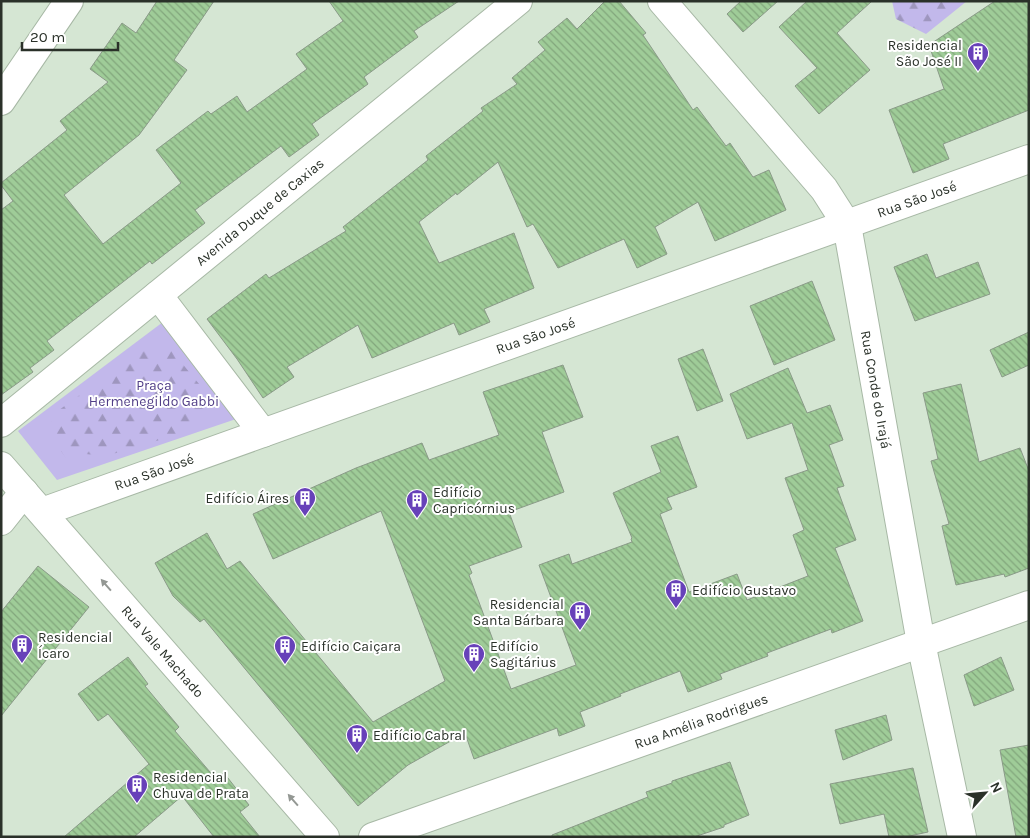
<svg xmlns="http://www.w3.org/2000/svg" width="1030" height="838" font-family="Karla,sans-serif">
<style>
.green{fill:#c2b8eb}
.forest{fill:url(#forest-firs)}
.building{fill:url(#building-back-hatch);stroke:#8a9a88}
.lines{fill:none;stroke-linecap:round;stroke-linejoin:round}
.minor-casing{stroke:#a7b8a5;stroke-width:30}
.minor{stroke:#fff;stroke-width:28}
.oneway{fill:#949894}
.labels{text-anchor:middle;stroke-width:4;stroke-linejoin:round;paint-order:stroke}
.poi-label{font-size:14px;fill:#2a3129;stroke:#fff;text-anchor:start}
.street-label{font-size:14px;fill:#2a3129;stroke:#fff}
.park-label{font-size:14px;fill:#513e87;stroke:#fff}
</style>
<defs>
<pattern id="forest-firs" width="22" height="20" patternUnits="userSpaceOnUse" patternTransform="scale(1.25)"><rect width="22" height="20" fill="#c2b8eb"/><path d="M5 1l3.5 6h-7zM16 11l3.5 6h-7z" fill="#9e96be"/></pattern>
<pattern id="building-back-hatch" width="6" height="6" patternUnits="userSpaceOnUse" patternTransform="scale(1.25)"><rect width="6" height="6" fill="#9fcc98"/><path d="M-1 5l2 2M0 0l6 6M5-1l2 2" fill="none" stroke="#82a67c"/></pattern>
</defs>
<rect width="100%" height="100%" fill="#d5e6d3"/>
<!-- green -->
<polygon class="green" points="163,322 239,418 57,480 18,431"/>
<!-- forest -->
<g class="forest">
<polygon points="892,1 967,1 926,34 896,19"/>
<polygon points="143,349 171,350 209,396 213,406 207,414 173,436 106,456 75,453 67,459 49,435 49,426 59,410"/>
</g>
<!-- building -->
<g class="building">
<polygon points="157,1 214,1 174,60 187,70 139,135 64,195 103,244 181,183 156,150 208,111 211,114 237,96 247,112 307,69 296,54 343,21 329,1 459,1 414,31 418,37 364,77 368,84 312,124 319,135 289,157 281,146 195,210 205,223 152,264 150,261 47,341 54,350 30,368 33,372 1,395 1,210 13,201 1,185 1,183 67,130 60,121 108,82 90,69 122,23 136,33"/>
<polygon points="605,1 619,1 646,33 643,35 693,110 697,107 726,146 730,143 753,177 769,170 786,210 715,241 698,202 655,227 667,254 637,268 624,239 558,268 533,224 527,227 498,162 457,195 456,193 419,222 439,263 514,233 534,288 484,309 490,322 459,335 454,323 372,358 358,325 287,367 294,377 263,398 237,359 207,319 266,274 269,278 346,231 343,227 428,160 426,156 483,111 481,108 517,84 512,78 545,50 538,42 567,18 577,29"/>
<polygon points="741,1 778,1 743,32 727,14"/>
<polygon points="807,1 872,1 837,33 870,70 819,114 795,86 817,68 779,27"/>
<polygon points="995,1 1029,1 1029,110 943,144 949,159 913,173 889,110 944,89 929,45"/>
<polygon points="927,254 936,278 978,262 990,294 915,321 894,267"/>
<polygon points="812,281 835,340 774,365 750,306"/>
<polygon points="1029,332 1029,365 1002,377 990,350"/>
<polygon points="703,349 723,401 697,411 678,359"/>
<polygon points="563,365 583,417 542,432 564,492 509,512 522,547 469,566 472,573 469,575 511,689 576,665 539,565 569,554 572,564 632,542 631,539 632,538 613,493 661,472 651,446 678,436 697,487 667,498 672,509 660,514 689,592 737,574 747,600 808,576 793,535 804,530 785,478 808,470 792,423 747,439 730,394 788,368 807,413 830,405 843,440 829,445 844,486 837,488 856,540 835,548 863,621 832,633 831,629 767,653 768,656 720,674 722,679 688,692 680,671 620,694 621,696 580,712 585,726 559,736 557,728 474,759 465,733 408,765 358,806 204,619 200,622 173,596 155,563 207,533 227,569 240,561 373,722 445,681 381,511 273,559 253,514 356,468 422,443 429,460 499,435 483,392"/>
<polygon points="961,384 979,462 1020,448 1029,471 1029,568 1005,577 1004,574 956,585 942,526 949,524 931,461 938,459 923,393"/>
<polygon points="38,566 89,607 1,716 1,612"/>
<polygon points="128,657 148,684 145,686 179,727 175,731 216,779 224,773 249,805 240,812 260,837 214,837 182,796 134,837 64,837 149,764 108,714 98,721 78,694"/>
<polygon points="1001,657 1014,690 974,706 964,675"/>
<polygon points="886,715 892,740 843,760 835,730"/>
<polygon points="1029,745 1029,836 1016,837 1000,750"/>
<polygon points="730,762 749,815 724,825 724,827 694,837 552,837 552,835 648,797 646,792 672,783 672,781"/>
<polygon points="913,768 928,832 905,837 889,837 884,814 840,824 830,784"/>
</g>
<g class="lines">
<!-- minor casing -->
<g class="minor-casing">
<g id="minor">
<path id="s1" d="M662,1L824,189L847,225L921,643L962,837"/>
<polyline points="1,101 69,1"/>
<polyline points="158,295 263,433"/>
<path id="s2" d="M1,423L518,1"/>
<path id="s3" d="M1,466L325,837"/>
<path id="s4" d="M42,512L1029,159"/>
<polyline points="1,521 24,492"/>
<path id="s5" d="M373,837L1029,605"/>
</g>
</g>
<!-- minor -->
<use href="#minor" class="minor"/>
</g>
<!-- one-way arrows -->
<defs><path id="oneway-solid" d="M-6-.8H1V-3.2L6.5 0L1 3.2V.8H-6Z" transform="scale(1.25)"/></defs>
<g class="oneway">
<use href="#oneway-solid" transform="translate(106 585) rotate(-131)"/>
<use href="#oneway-solid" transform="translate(293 800) rotate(-131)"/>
</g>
<!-- icons -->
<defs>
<g id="building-pin" transform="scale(1.125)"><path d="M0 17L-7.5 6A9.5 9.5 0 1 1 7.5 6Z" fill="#6741b9" stroke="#fff"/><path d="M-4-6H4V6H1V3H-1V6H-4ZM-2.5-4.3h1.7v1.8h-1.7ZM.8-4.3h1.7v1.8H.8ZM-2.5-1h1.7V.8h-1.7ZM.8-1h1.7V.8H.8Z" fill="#fff"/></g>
</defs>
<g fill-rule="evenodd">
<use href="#building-pin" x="978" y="53"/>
<use href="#building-pin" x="305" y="498"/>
<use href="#building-pin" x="417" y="500"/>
<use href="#building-pin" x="676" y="590"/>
<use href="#building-pin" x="580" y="612"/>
<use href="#building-pin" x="22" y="645"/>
<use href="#building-pin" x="285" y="646"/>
<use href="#building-pin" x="474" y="654"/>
<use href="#building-pin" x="357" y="735"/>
<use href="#building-pin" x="137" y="785"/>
</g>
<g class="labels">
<!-- poi labels -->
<g class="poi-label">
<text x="962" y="50" text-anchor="end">Residencial<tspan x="962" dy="16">São José II</tspan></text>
<text x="433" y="497">Edifício<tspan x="433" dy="16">Capricórnius</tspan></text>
<text x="289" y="503" text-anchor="end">Edifício Áires</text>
<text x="692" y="595">Edifício Gustavo</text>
<text x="564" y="609" text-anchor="end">Residencial<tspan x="564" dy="16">Santa Bárbara</tspan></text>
<text x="38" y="642">Residencial<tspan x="38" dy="16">Ícaro</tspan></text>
<text x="301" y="651">Edifício Caiçara</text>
<text x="490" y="651">Edifício<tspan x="490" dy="16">Sagitárius</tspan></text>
<text x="373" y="740">Edifício Cabral</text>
<text x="153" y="782">Residencial<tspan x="153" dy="16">Chuva de Prata</tspan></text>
</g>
<!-- street labels -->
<g class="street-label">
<text dy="5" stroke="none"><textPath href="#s4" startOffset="929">Rua São José</textPath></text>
<text dy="5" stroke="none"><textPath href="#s2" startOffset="334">Avenida Duque de Caxias</textPath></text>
<text dy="5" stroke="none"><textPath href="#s4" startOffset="524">Rua São José</textPath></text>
<text dy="5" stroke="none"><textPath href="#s1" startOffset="458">Rua Conde do Irajá</textPath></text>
<text dy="5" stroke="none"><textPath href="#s4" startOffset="119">Rua São José</textPath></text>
<text dy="5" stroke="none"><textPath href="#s3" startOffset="246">Rua Vale Machado</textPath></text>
<text dy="5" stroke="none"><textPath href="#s5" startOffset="348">Rua Amélia Rodrigues</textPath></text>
</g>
<!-- park labels -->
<g class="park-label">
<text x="154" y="390">Praça<tspan x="154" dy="16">Hermenegildo Gabbi</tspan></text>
</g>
</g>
<!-- border -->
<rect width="1030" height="838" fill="none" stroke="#2a3129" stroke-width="5"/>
<!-- north arrow -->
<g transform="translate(985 793) rotate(63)" stroke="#ffffff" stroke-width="4" paint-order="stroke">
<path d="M0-4L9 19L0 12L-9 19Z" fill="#2a3129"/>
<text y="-8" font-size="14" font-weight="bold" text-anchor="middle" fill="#2a3129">N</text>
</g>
<!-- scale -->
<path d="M22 42v8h96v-8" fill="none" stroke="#2a3129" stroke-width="2.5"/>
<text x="30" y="42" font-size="15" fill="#2a3129" stroke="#ffffff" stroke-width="4" paint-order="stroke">20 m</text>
</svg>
